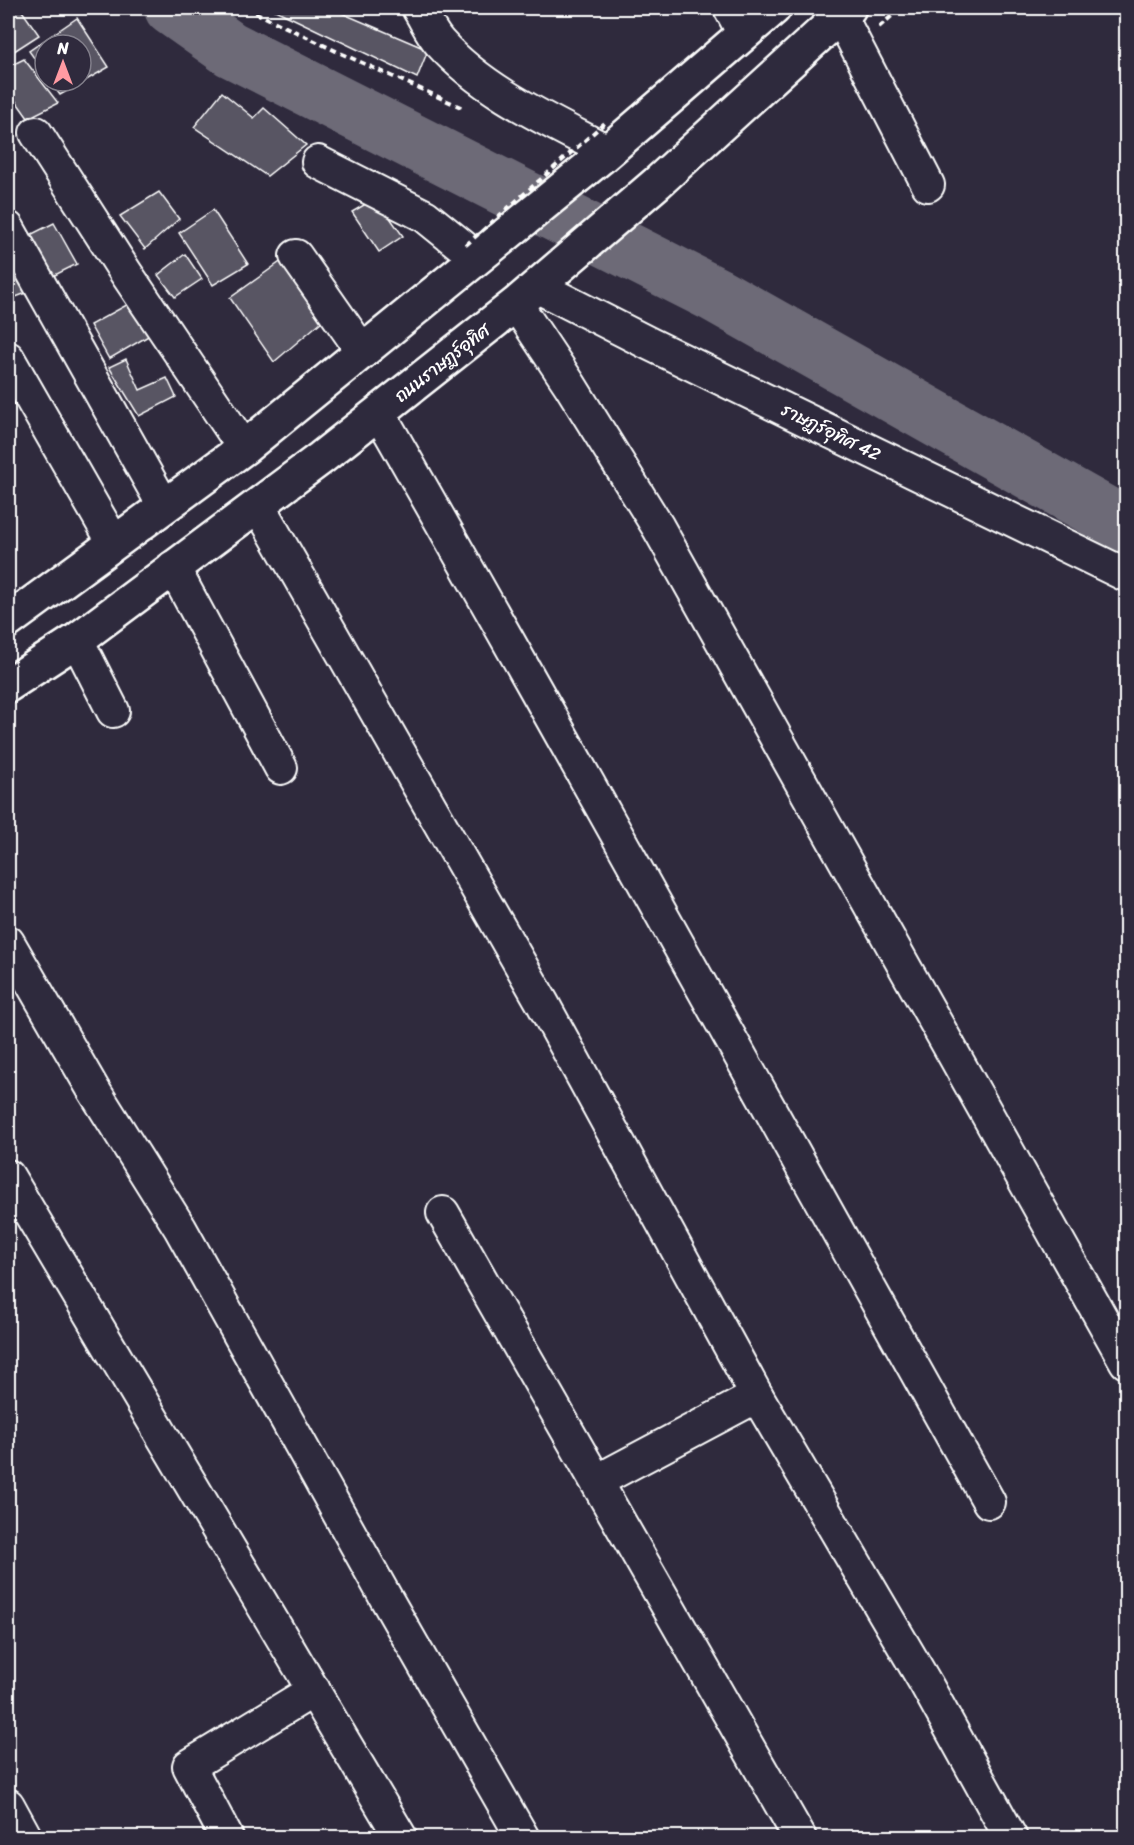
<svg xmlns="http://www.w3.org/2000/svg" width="1134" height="1845" font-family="Sriracha,'Playpen Sans Thai',sans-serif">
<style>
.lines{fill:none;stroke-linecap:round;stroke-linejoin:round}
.river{stroke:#6d6a77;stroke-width:56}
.building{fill:#595564;stroke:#fff;stroke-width:1.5}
.minor-casing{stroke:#fff;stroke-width:36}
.major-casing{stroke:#fff;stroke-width:38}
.path{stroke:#fff;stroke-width:4;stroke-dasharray:6 4.5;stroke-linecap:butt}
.minor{stroke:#2f2a3d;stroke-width:32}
.major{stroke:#2f2a3d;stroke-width:33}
.path-bridge{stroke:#fff;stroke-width:4;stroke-dasharray:6 4.5;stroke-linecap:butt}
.labels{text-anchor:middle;stroke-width:4.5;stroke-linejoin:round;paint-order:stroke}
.street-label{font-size:18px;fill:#fff;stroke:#2f2a3d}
</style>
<rect width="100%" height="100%" fill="#2f2a3d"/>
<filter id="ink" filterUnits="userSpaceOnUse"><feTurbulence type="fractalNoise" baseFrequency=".0167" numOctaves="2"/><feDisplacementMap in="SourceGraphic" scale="12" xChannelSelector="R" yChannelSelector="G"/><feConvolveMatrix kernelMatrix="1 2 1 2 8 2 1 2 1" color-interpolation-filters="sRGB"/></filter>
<g filter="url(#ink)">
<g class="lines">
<!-- river -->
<polyline class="river" points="172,8 230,49 716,295 1126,526"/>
</g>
<!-- building -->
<g class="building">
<polygon points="8,8 20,8 39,35 8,55"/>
<polygon points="271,8 330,8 428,50 417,78"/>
<polygon points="77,18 109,67 60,95 50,81 81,81 81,45 45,45 45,73 29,51"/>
<polygon points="24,59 58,103 28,118 8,90 8,67"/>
<polygon points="222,92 254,118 264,108 306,145 267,176 194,127"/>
<polygon points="159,192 179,219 145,249 120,216"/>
<polygon points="376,198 403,236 379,252 352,212"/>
<polygon points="213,210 248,264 213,285 179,233"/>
<polygon points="54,223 77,264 49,278 26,237"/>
<polygon points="185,254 202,279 175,297 158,275"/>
<polygon points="15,256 34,290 8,300 8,259"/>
<polygon points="283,260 328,316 274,362 230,298"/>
<polygon points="134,301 157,331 109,359 90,325"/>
<polygon points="126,359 140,390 167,378 176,397 139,416 109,367"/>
</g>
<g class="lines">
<!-- minor casing -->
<g class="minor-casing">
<g id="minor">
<path d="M418,8C425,19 431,33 440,43C484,92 550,121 607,151"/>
<polyline points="730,8 744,34"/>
<polyline points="840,15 928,185"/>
<polyline points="36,133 126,273 244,448"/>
<polyline points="318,162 425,216 477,258"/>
<polyline points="8,228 164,506"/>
<polyline points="296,256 363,352"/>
<polyline points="538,287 650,344 1126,575"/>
<polyline points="516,304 570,385 658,527 1126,1362"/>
<polyline points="8,358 114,543"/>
<path d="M379,413C586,774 785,1139 989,1502"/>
<polyline points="258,505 543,1004 757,1396 926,1684 1011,1838"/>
<polyline points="173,567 281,768"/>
<polyline points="77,640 113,711"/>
<polyline points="8,942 93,1089 180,1228 387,1600 523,1838"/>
<polyline points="8,1176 401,1838"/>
<polyline points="443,1213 800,1838"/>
<polyline points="597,1481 757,1396"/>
<polyline points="8,1805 26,1838"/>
<polyline points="227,1838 189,1766 314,1690"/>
</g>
</g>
<!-- major casing -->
<g class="major-casing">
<g id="major">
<polyline points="8,621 244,448 600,158 774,8"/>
<polyline points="8,685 77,640 321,458 516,304 657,183 849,8"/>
</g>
</g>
<!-- path -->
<g class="path">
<polyline points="246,8 338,52 463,108"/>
<polyline points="879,27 901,8"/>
</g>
<!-- minor -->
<use href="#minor" class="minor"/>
<!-- major -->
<use href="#major" class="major"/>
<!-- path-bridge -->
<polyline class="path-bridge" points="466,245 607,121"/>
</g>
</g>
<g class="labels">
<!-- street labels -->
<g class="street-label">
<text transform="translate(442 363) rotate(-38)" y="6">ถนนราษฎร์อุทิศ</text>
<text transform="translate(831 432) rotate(26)" y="6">ราษฎร์อุทิศ 42</text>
</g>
</g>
<!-- margin -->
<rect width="1134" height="1845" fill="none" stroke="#2f2a3d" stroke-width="30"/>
<rect x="15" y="15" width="1104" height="1815" fill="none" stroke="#fff" stroke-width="2" filter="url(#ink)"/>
<!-- north arrow -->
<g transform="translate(63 63)"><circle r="28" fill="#2f2a3d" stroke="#827f8b" stroke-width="1.5"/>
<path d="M0-4.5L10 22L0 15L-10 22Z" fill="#ff9aa2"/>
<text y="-9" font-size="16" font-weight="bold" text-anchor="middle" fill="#ffffff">N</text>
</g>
</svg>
